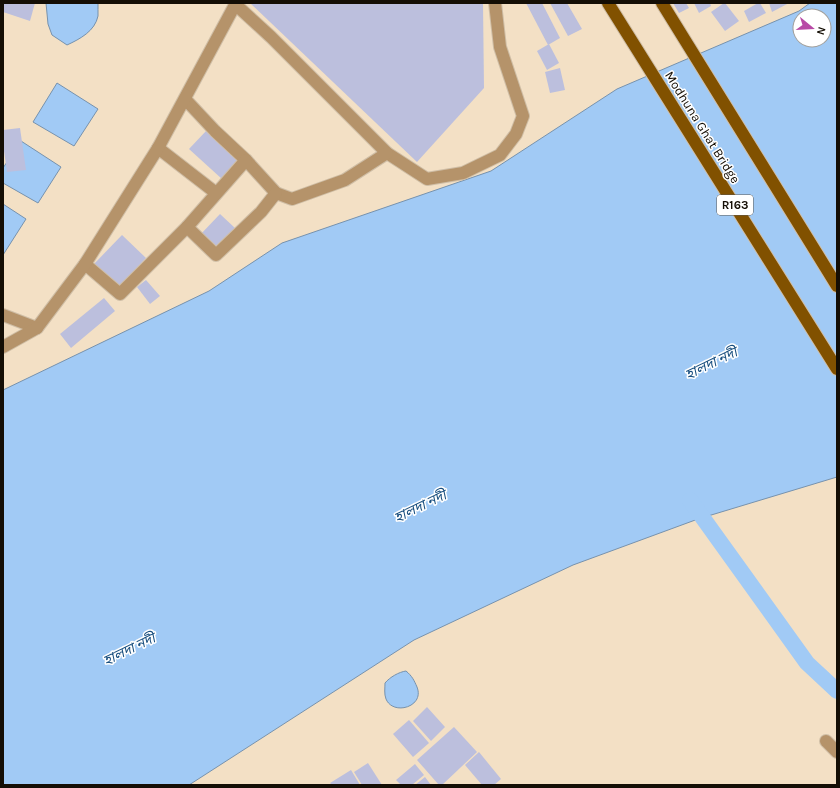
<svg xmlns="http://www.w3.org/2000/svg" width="840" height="788" font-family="Karla,'Noto Sans Bengali',sans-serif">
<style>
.water{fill:#a1caf5;stroke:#7792ad;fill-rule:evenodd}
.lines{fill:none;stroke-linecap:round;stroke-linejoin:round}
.canal{stroke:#a1caf5;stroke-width:16}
.building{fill:#bcbfdd}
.minor-casing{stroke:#cfbea6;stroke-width:14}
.major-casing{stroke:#cfbea6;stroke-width:14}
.minor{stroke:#b5936a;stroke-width:12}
.major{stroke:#815100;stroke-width:12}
.labels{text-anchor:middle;stroke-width:3;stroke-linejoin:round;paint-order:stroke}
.shield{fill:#fff;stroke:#5a5650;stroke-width:1}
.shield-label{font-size:12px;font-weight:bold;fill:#140e05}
.street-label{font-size:13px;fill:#140e05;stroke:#fff}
.water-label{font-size:14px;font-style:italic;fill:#194f7f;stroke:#fff}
</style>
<rect width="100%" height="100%" fill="#f3e0c5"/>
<g class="water">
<path d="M46,3H98C98,7 98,12 98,16C95,31 80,39 67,45L52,35L48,24Z"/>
<path d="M810,3H837V477L698,519L573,565L414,640L189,785H3V390L209,291L282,243L491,171L617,89L799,11ZM800,16H824V40H800Z"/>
<polygon points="57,83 98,109 74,146 33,122"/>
<polygon points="21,141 61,167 38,203 3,183 3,168"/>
<polygon points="3,204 26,219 3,255"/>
<path d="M406,671C412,676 414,680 417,687C425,707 393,716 386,699C384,694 385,688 385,683C390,677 399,672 406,671Z"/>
</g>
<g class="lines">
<polyline class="canal" points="690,500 807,663 837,691"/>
</g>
<g class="building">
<polygon points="3,3 35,3 30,21 3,12"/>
<polygon points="252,3 483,3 484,88 417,162 251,4"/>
<polygon points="526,3 542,3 560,38 548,45"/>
<polygon points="550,3 567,3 582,29 568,36"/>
<polygon points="673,3 686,3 689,8 679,13"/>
<polygon points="694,3 710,3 711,6 699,13"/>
<polygon points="724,3 725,3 739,21 725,31 711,12"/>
<polygon points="758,3 760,3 766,13 749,22 744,11"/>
<polygon points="769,3 789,3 772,12"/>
<polygon points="549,44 559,63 547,70 537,51"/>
<polygon points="560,68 565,90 550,93 545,72"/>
<polygon points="20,128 26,170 7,172 3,144 3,130"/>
<polygon points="207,130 240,161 222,179 189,149"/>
<polygon points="220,214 236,229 216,250 200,235"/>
<polygon points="122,235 146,258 119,287 94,264"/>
<polygon points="146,280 160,296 150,304 137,287"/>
<polygon points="104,298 115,311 71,348 60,334"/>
<polygon points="427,707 445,727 431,741 413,721"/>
<polygon points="409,720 429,743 413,757 393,734"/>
<polygon points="454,727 477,752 442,785 439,785 417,760"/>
<polygon points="479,752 501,779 494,785 482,785 465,765"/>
<polygon points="368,763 382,785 362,785 354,772"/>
<polygon points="415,764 424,775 412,785 401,785 396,780"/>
<polygon points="351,770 360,785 332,785 330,783"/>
<polygon points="425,777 431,785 415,785"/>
</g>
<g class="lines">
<defs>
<g id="minor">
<polyline points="235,4 271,37 387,153 427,179 463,173 500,155 516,134 523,116 500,47 495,3"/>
<polyline points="185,99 215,131 246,160 276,193 292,199 345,180 387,153"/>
<polyline points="158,148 216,193"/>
<polyline points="187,227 216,255 261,212 276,193"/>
<polyline points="85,264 120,294 187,227 246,160"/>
<polyline points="3,315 37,328 85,264 158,148 236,3"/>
<polyline points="3,347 37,328"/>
<polyline points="826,741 837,752"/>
</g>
<g id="major">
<polyline points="608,3 837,369"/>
<polyline points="662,3 837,286"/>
</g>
</defs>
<use href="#minor" class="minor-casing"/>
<use href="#major" class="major-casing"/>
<use href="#minor" class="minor"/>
<use href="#major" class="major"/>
</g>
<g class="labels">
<rect class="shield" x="717" y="195" width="36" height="20" rx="3"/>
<g class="shield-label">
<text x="735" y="209">R163</text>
</g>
<g class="street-label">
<text transform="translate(703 127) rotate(58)" y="5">Modhuna Ghat Bridge</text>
</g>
<g class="water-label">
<text transform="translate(711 363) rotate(-26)" y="5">হালদা নদী</text>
<text transform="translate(420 506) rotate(-26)" y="5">হালদা নদী</text>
<text transform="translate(129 649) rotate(-26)" y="5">হালদা নদী</text>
</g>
</g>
<rect width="840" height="788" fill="none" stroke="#140e05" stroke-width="8"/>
<g transform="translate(812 28) rotate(108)"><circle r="19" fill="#ffffff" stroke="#a19f9b"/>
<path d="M0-3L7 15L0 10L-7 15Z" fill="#b849a6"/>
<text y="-6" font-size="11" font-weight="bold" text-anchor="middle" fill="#140e05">N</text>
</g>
</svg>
